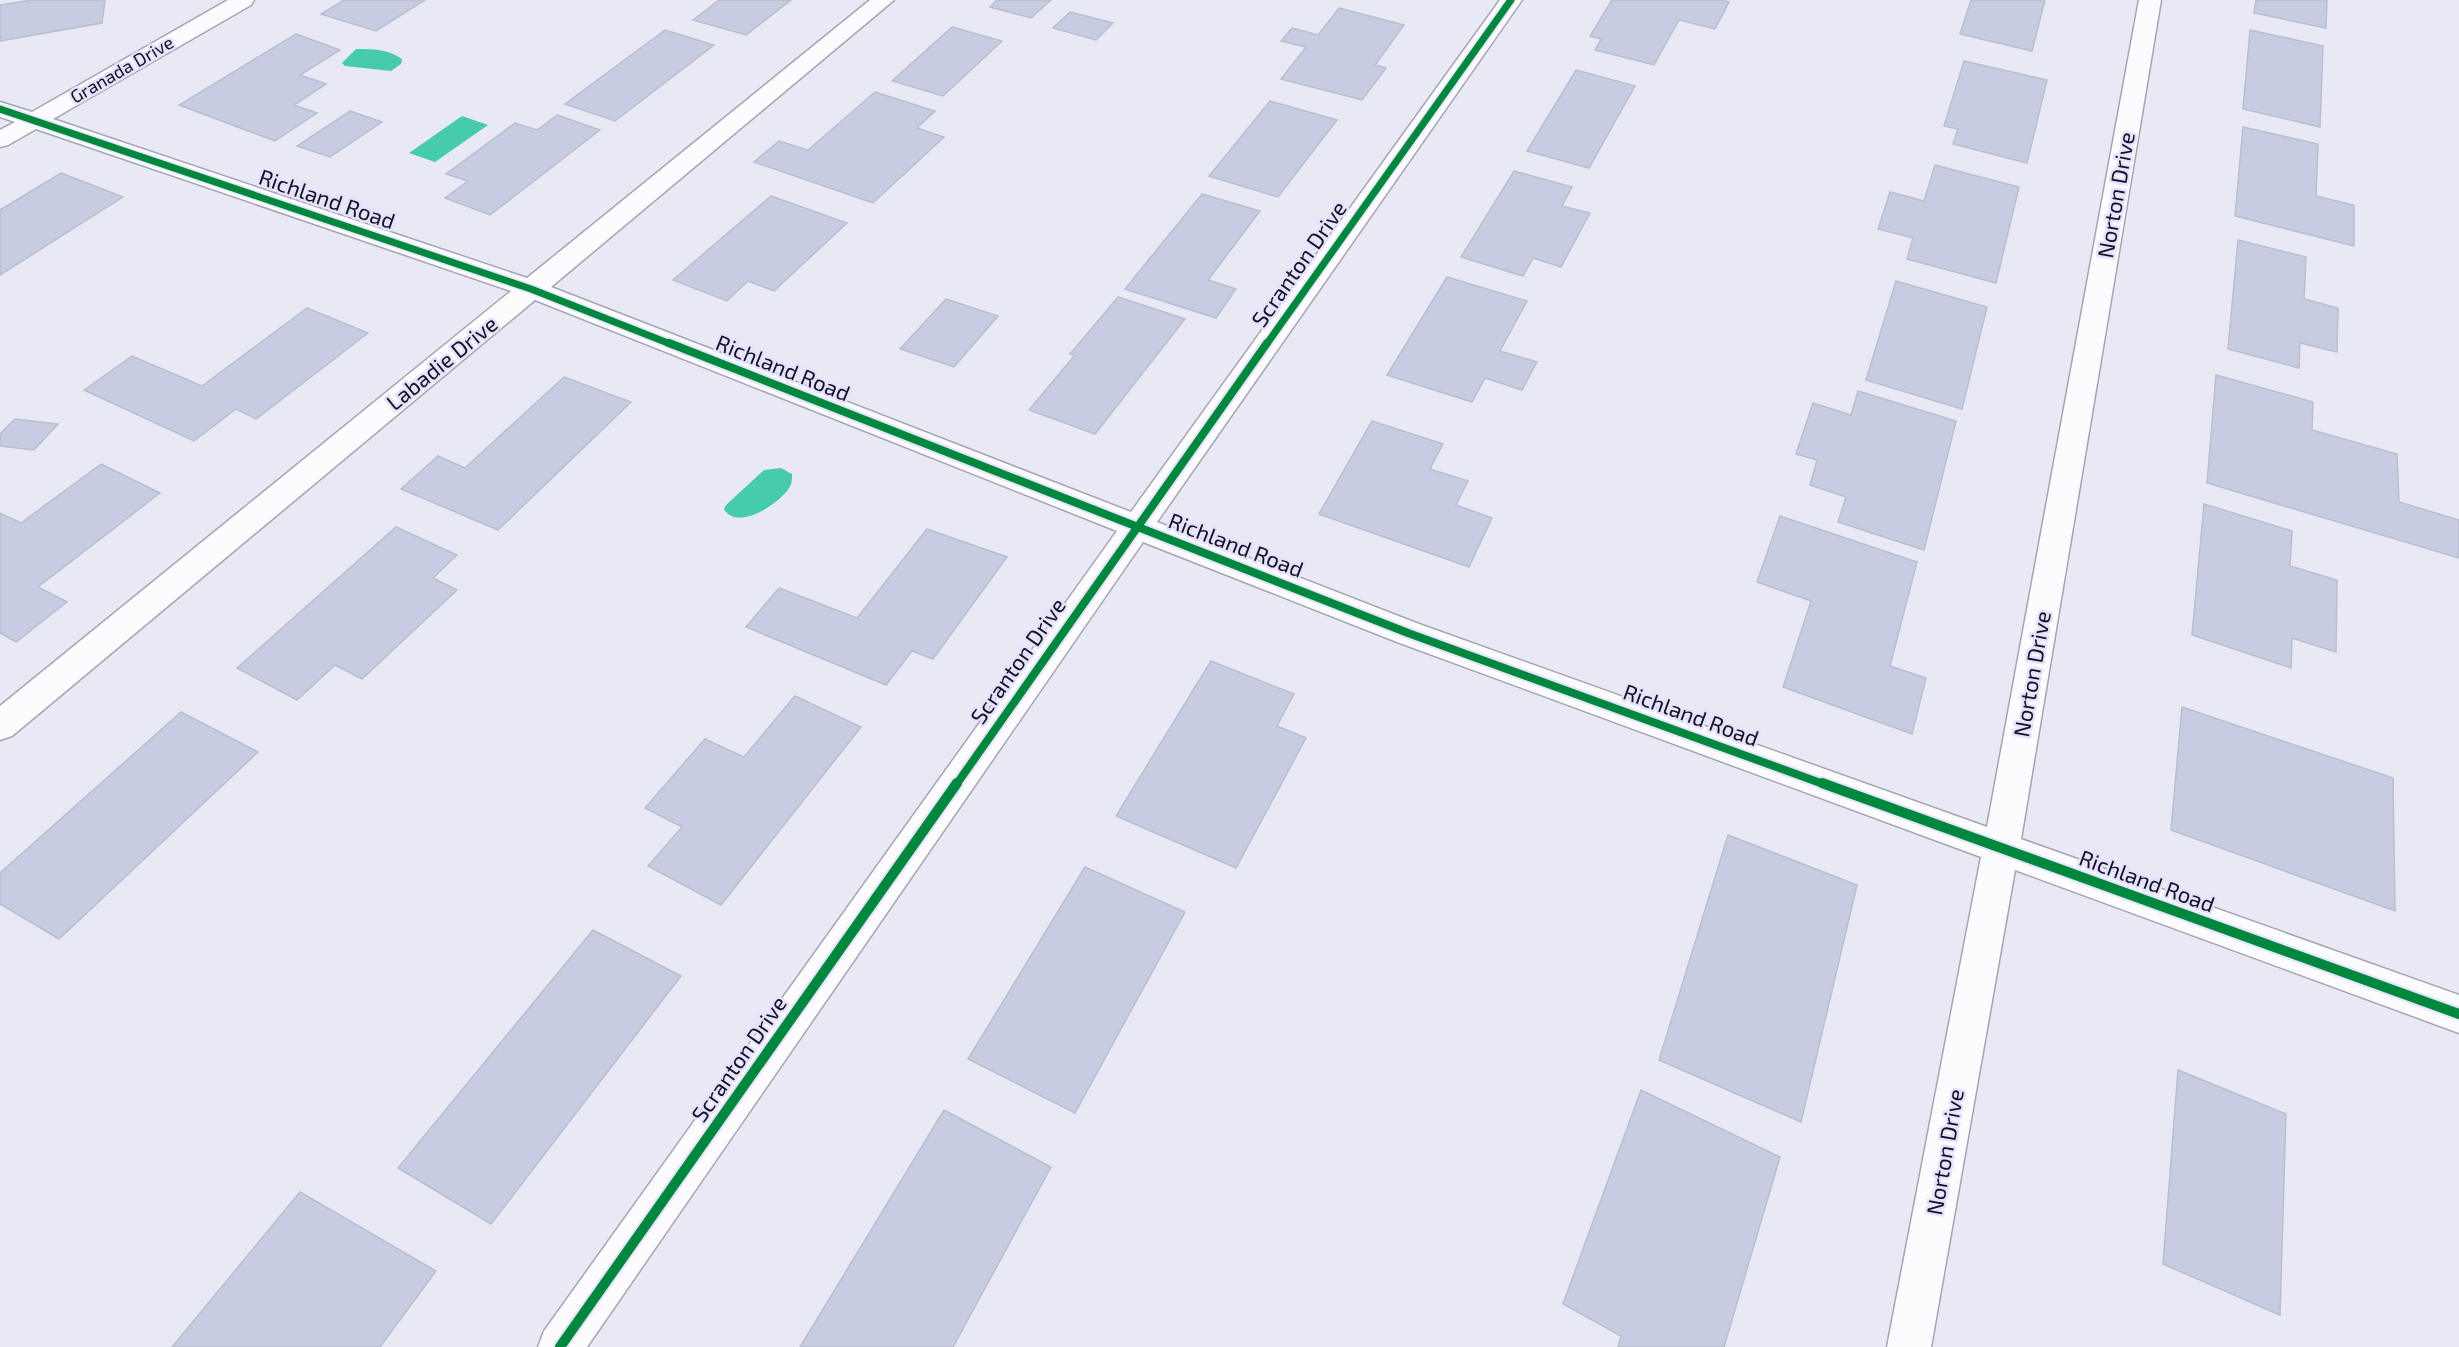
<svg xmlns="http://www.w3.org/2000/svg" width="2459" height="1347" font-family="'Exo 2',sans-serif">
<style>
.water{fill:#46cbad}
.building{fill:#c6cce1;stroke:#babece;stroke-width:1.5}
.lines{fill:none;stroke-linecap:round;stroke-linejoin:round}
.minor-casing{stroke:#a4a4b3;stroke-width:3}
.minor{fill:#fcfcfe;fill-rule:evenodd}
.cycleway-far2-casing{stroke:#e4e3fc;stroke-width:10}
.cycleway-far1-casing{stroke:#e4e3fc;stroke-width:12}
.cycleway-casing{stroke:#e4e3fc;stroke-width:14}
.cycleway-far2{stroke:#00873e;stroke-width:7}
.cycleway-far1{stroke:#00873e;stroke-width:8}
.cycleway{stroke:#00873e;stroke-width:10}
.labels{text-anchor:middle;stroke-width:5;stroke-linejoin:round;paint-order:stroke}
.far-street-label{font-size:18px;fill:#131126;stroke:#e4e3fc}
.street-label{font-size:22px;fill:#131126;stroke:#e4e3fc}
</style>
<rect width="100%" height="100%" fill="#e9e9f6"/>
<g class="water">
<path d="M356,49C373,49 388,49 402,59L401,64L391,71L345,66L342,63Z"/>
<polygon points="462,116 488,125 435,162 409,153"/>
<path d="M781,468L792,474C792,479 792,484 789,488C779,504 737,532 724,509L726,505L764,470Z"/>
</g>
<g class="building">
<polygon points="32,0 105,0 102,23 0,41 0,5"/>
<polygon points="344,0 425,0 376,31 321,14"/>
<polygon points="719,0 791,0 746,35 693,20"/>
<polygon points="997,0 1051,0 1031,18 990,7"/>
<polygon points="1612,0 1722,0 1729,2 1715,29 1679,20 1654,65 1595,50 1601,39 1590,36"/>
<polygon points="1971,0 2045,0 2032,51 1960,34"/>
<polygon points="2256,0 2327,0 2326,28 2254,13"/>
<polygon points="1339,8 1404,25 1375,65 1386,68 1362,100 1281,79 1306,47 1281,41 1292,28 1318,35"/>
<polygon points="1070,12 1113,23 1096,40 1053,28"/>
<polygon points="952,27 1002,41 943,96 892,81"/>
<polygon points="665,30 714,45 615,121 565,104"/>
<polygon points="2250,30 2323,46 2320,127 2243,109"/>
<polygon points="296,34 340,50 300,75 326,84 294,105 317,113 275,141 179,105"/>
<polygon points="1964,61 2047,80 2027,163 1953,144 1958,129 1944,126"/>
<polygon points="1576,70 1635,86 1589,168 1527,151"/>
<polygon points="875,92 935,111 917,128 944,137 873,203 754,162 779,141 808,150"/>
<polygon points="1270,101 1337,120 1278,197 1209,176"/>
<polygon points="350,111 382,122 330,157 297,146"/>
<polygon points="557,115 600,130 490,215 445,198 468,181 446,174 515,123 537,130"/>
<polygon points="2243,127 2318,144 2316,196 2354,205 2354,246 2235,216"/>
<polygon points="1935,165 2019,187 1996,283 1907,259 1913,238 1878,229 1890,192 1924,201"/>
<polygon points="1514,171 1572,187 1562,206 1590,213 1561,267 1533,258 1523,276 1461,257"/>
<polygon points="61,173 123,197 0,275 0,210"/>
<polygon points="1202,194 1260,211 1208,280 1236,289 1216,318 1125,289"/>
<polygon points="771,196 847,223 774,291 748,281 727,301 673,280"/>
<polygon points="2238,240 2306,257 2304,299 2338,308 2337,352 2300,343 2299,368 2228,349"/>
<polygon points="1447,277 1527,301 1500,351 1537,362 1522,390 1485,378 1472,402 1387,375"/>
<polygon points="1896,281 1987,307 1962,409 1866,380"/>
<polygon points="1118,297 1185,319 1095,434 1029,410 1075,355 1070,354"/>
<polygon points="946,299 998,316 954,367 900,349"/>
<polygon points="307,308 368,333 256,419 236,409 194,441 84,390 132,356 202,386"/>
<polygon points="2216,375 2313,402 2312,430 2397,454 2399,502 2459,520 2459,558 2207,483"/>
<polygon points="564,377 631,402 498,530 401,489 438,456 465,468"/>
<polygon points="1858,391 1956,421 1924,550 1838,522 1846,497 1810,485 1817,460 1796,454 1813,403 1851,415"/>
<polygon points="15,419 58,424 34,450 0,446 0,434"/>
<polygon points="1372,421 1443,444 1430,469 1468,481 1456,505 1492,518 1469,567 1319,514"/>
<polygon points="101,464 160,493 38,587 67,602 16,642 0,633 0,513 21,523"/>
<polygon points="2204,504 2292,531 2290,566 2337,580 2336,652 2292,638 2291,668 2192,635"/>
<polygon points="1780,516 1917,562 1890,666 1926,678 1912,734 1783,687 1811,601 1757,582"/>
<polygon points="396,527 457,555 433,578 457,590 362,679 335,665 297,700 237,668"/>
<polygon points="927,529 1007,557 933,659 912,651 886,685 746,627 779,588 857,618"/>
<polygon points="1211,661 1294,694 1277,726 1306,738 1236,868 1116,816"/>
<polygon points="795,696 861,727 721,905 648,866 682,827 645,808 705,739 744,757"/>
<polygon points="2182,707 2393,778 2395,911 2171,830"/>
<polygon points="181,712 258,752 59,939 0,904 0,873"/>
<polygon points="1728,835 1857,885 1801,1122 1659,1060"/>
<polygon points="1085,867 1185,912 1075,1113 968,1059"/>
<polygon points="593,930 681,976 491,1224 398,1168"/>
<polygon points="2178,1070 2286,1114 2280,1315 2163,1264"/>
<polygon points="1641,1090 1780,1157 1724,1347 1618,1347 1621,1336 1563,1304"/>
<polygon points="944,1110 1051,1167 953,1347 800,1347"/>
<polygon points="300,1192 436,1271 380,1347 172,1347"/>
</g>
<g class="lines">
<defs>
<polygon id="minor" points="228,0 254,0 251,5 53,119 527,278 870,0 894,0 551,287 1131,512 1500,0 1522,0 1157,522 1419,624 1987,827 2139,0 2161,0 2021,839 2459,995 2459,1033 2015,870 1931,1347 1887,1347 1981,857 1397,642 1143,542 587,1347 538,1347 544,1331 1117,531 535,300 12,736 0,740 0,706 511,291 36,129 8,145 0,147 0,130 15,122 0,117 0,102 32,112"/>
</defs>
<use href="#minor" class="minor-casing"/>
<use href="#minor" class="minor"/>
<defs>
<g id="cycleway-far2">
<polyline points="0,109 531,289 673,345"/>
<polyline points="1266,345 1511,0"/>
</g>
<g id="cycleway-far1">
<polyline points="669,343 1408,633 1826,785"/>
<polyline points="956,785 1267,343"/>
</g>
<g id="cycleway">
<polyline points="1822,783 2459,1014"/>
<polyline points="560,1347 957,783"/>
</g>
</defs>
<use href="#cycleway-far2" class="cycleway-far2-casing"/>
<use href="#cycleway-far1" class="cycleway-far1-casing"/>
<use href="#cycleway" class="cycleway-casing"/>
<use href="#cycleway-far2" class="cycleway-far2"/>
<use href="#cycleway-far1" class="cycleway-far1"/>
<use href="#cycleway" class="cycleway"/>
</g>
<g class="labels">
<g class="far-street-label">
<text transform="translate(122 70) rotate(-30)" y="6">Granada Drive</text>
</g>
<g class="street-label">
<text transform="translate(2116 195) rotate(-80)" y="8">Norton Drive</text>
<text transform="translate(327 199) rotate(19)" y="8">Richland Road</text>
<text transform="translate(1299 264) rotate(-55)" y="8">Scranton Drive</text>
<text transform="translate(442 363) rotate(-39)" y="8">Labadie Drive</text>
<text transform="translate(783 368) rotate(22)" y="8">Richland Road</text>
<text transform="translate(1236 545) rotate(21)" y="8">Richland Road</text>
<text transform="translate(1018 661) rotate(-55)" y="8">Scranton Drive</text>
<text transform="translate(2032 674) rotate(-80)" y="8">Norton Drive</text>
<text transform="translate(1691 715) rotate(20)" y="8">Richland Road</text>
<text transform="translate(2147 881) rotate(20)" y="8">Richland Road</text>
<text transform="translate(739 1059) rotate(-55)" y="8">Scranton Drive</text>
<text transform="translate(1945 1152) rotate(-80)" y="8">Norton Drive</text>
</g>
</g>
</svg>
